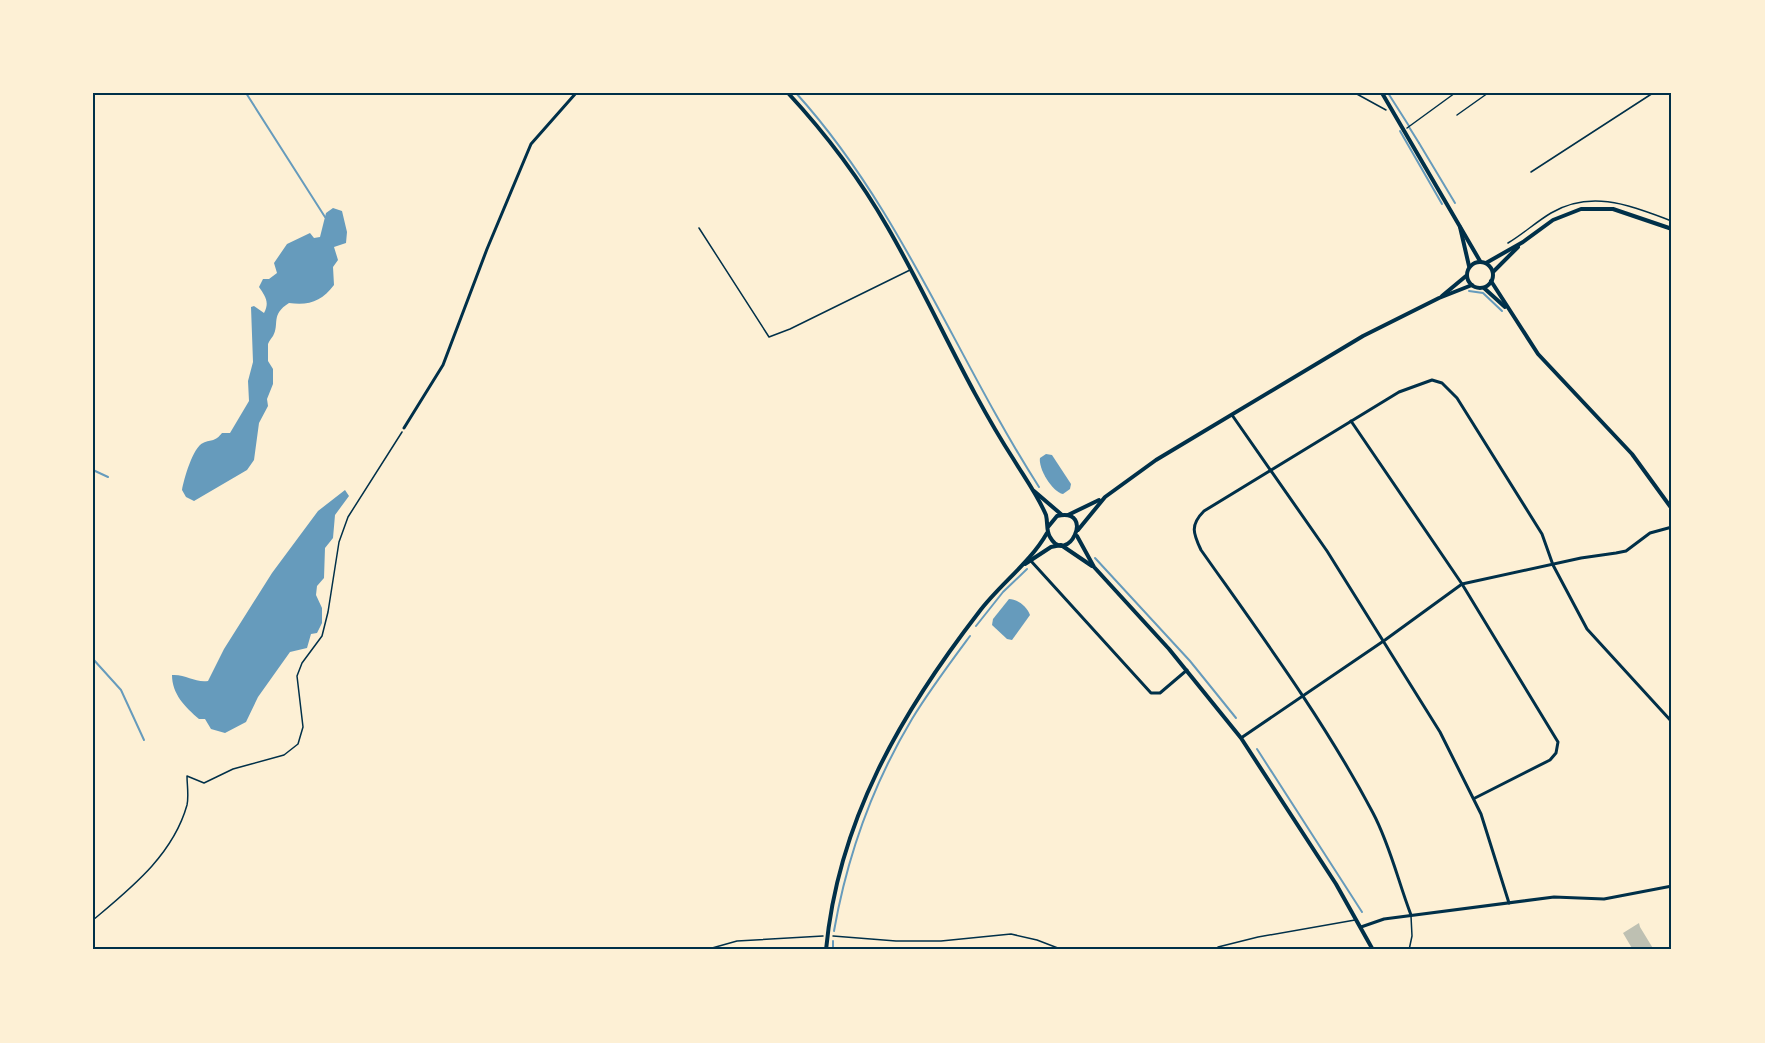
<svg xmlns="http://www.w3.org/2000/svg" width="1765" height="1043" font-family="'Space Grotesk',sans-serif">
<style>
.water{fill:#669bbc}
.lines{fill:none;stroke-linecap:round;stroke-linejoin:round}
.stream{stroke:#669bbc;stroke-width:2}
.building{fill:#bec0b2}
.path{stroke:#003049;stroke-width:1.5}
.service{stroke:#003049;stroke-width:1.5}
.minor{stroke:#003049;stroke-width:3}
.tertiary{stroke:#003049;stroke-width:4}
.neatline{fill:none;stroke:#003049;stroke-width:2}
</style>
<rect width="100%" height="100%" fill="#fdf0d5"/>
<g class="water">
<path d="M333,208L342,211L347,232L346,243L334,247L338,260L333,267L334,285C322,301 309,306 289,303C270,315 280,324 273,336C271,339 269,341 268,344V361L273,369V384L267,399L268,406L259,423L254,460L247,470L194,501L186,497L182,490C184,479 193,447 203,443C212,439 215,442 222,433H230L249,401L248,381L253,362L251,307L254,306L264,313C270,302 265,296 259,287L263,279H269L277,273L274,263L287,244L310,233L314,238L320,237L326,213Z"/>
<path d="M1046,454L1052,455L1071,484L1070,489L1063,494C1052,492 1038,468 1040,458Z"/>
<path d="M345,490L349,496L335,515L333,538L325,548L324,578L317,586L316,595L322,608V623L317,633L311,634L307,648L290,652L258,697L246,722L225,733L211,729L205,719H199C185,707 172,694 172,675C186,674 195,683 208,681L224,649L272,573L318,511Z"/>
<path d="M1009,599C1018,599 1027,607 1030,615L1012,640L1007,639L992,625L993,619Z"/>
</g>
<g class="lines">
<g class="stream">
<polyline points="246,93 325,217"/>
<path d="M796,93C901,209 955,356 1039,487"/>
<polyline points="1388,93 1409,126"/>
<polyline points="1409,127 1419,143"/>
<polyline points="1400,131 1442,204"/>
<polyline points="1419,143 1455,203"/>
<polyline points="1469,291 1483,293 1502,311"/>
<polyline points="93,470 108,477"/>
<polyline points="1095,558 1190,661 1236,718"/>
<polyline points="976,626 1003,592 1027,569"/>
<polyline points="93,659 121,690 144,740"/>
<polyline points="1257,749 1362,912"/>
<path d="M834,931C847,857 873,784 912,719C929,691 950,663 970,636"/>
<polyline points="833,950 833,941"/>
</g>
</g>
<polygon class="building" points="1639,923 1640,927 1654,950 1633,950 1623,933"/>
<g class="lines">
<g class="path">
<polyline points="1355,93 1386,110"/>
<polyline points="1407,128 1455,93"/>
<path d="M1508,243C1523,234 1536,222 1551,213C1592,189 1631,206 1672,221"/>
<path d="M93,920C131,888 173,855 187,805C189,796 187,785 187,776L204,783L233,769L284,755L298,744L303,727L297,676L302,663L322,636L328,612L339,542L348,517L402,432"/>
<polyline points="833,936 896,941 941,941 1011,934 1037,940 1063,950"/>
<polyline points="705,950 737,941 823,936"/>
</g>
<g class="service">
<polyline points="1457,115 1488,93"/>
<polyline points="1531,172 1653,93"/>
<polyline points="699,228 769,337 790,329 910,270"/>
<polyline points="1218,947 1258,937 1355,920"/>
<polyline points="1409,950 1412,936 1411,916"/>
</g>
<g class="minor">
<polyline points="1232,415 1327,551 1440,732 1481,814 1509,903"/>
<polyline points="1351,421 1462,584 1558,742 1556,753 1550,760 1475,798"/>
<polyline points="404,428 443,365 487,249 531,144 576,93"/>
<polyline points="1031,561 1151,693 1160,693 1187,670"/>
<polyline points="1241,738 1385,640 1462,584 1581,558 1616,553 1626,551 1650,533 1672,527"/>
<path d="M1411,915C1398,881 1390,845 1373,813C1324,720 1261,635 1201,550C1193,533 1190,525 1204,511L1399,392L1432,380L1442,383L1457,398L1542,534L1553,565L1587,629L1672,722"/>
<polyline points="1361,927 1384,919 1554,897 1604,899 1672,886"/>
</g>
<g class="tertiary">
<path d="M788,93C826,134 860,179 888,228C932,304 966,386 1014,460C1025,478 1038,496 1046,515C1048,523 1046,531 1050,537C1067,568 1097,507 1057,516L1048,527"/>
<polyline points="1382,93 1480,261"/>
<polyline points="1460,227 1469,266"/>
<circle cx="1480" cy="275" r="13"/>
<polyline points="1486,263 1523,242 1553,220 1581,209 1613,209 1672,229"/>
<polyline points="1493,272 1518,247"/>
<polyline points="1491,281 1538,354 1632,454 1672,509"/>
<polyline points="1484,288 1505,307"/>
<polyline points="1442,296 1466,276"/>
<polyline points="1034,491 1062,515"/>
<polyline points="1068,515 1099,500"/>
<polyline points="1078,530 1105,497 1156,460 1363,336 1439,298 1472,285"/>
<polyline points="1077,536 1094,567 1169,649 1241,738 1336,884 1373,950"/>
<polyline points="1025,564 1051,547 1061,545 1092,566"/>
<path d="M826,950C838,821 901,713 979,612C1000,584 1030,563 1047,533"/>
</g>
</g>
<rect width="1765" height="1043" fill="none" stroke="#fdf0d5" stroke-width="189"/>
<rect x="94" y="94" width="1576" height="854" class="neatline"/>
</svg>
